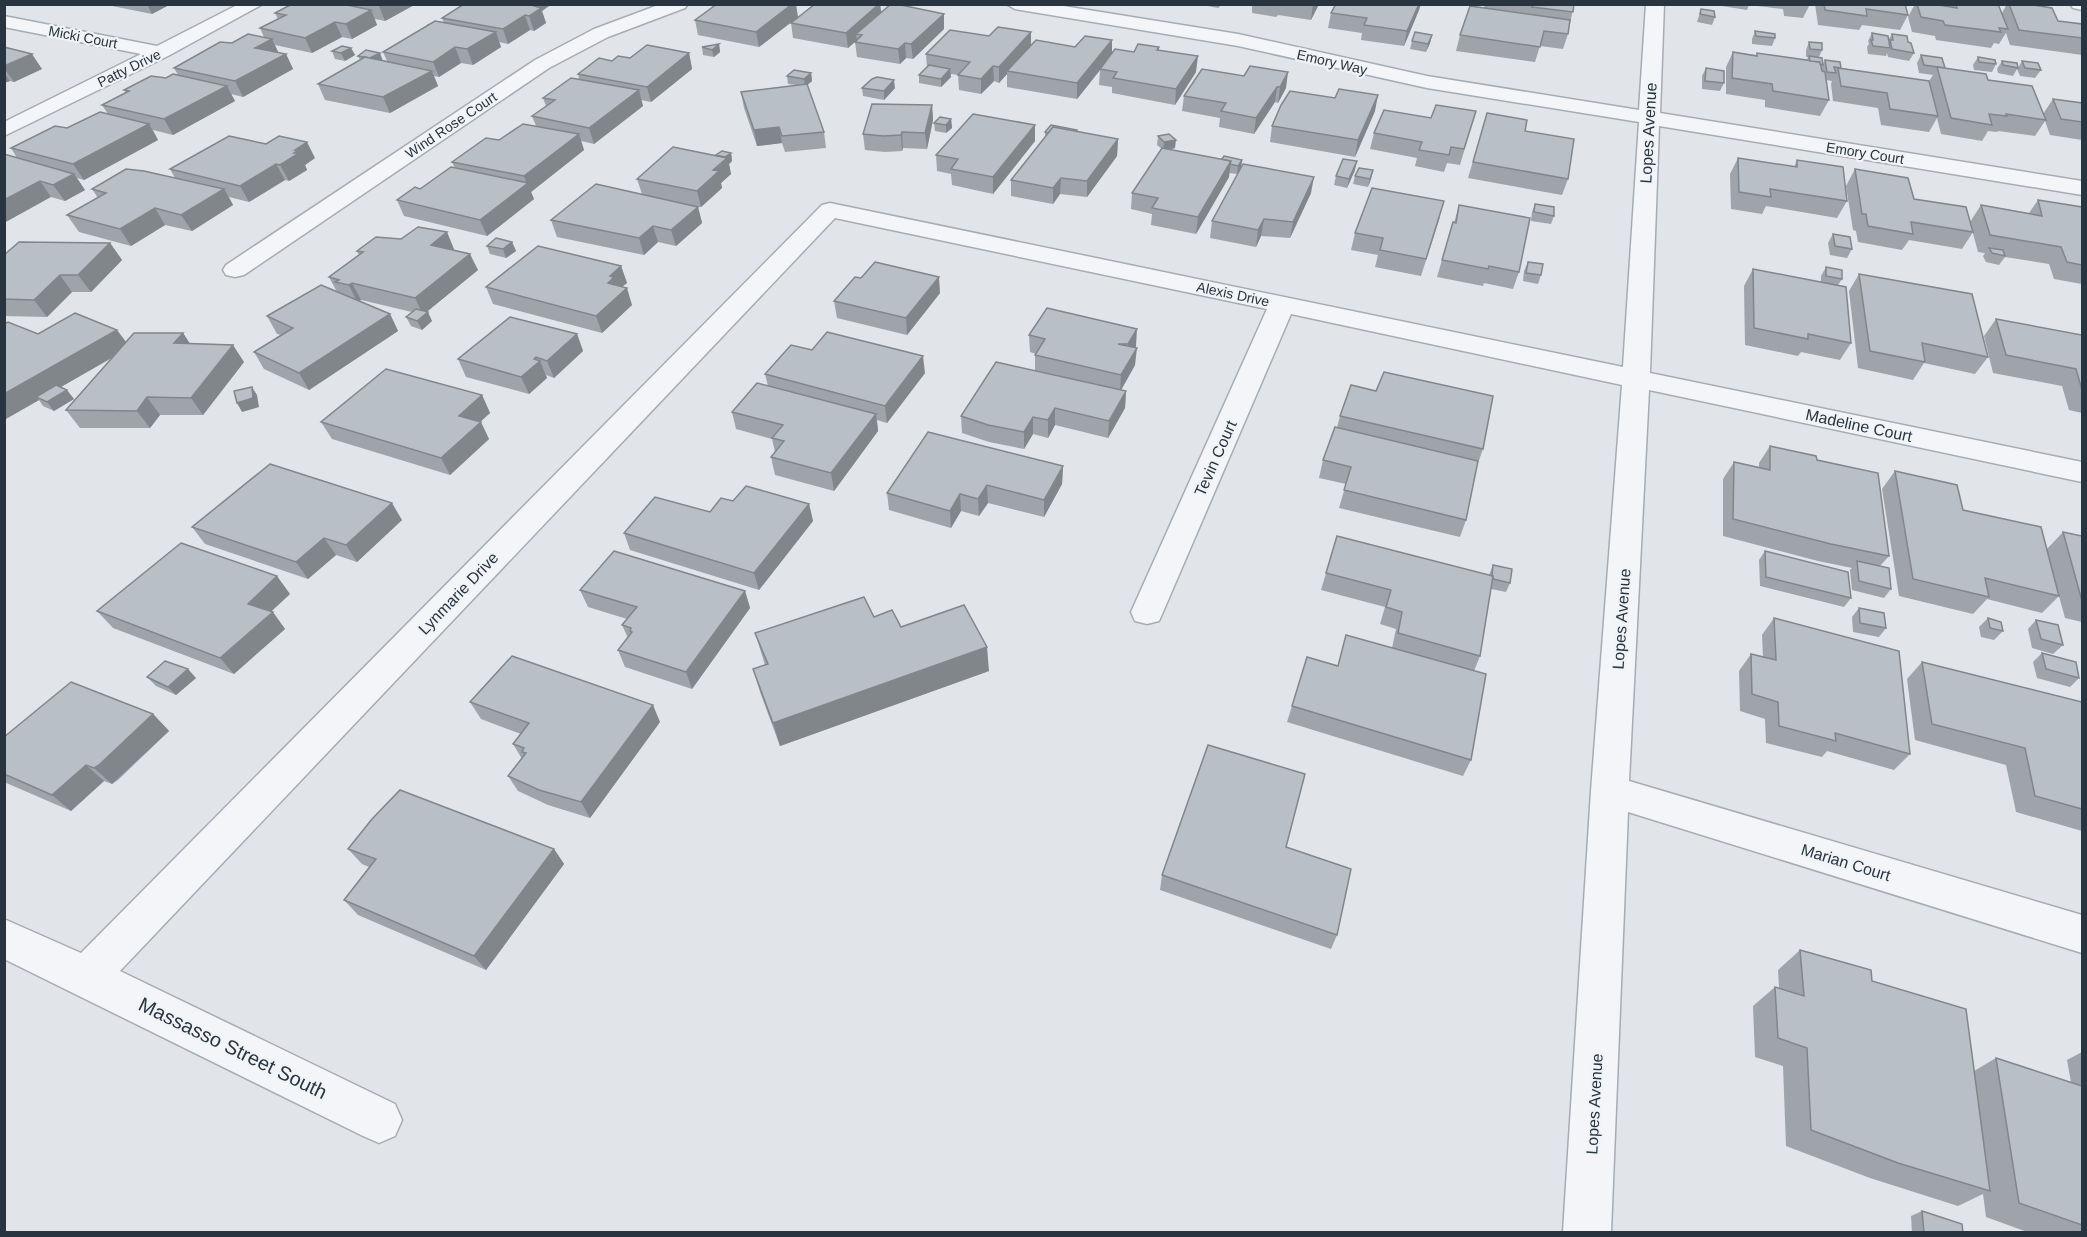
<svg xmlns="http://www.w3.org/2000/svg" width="2087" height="1237" font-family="Arial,sans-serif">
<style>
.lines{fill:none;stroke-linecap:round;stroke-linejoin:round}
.street-casing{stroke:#a6acb4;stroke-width:3}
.street{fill:#f3f5f8;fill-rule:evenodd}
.wall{fill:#9ea4aa}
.shaded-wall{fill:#81868b}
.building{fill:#b8bfc6;stroke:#81868b;stroke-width:1.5}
.labels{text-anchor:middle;stroke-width:4.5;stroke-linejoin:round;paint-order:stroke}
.far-street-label{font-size:14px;fill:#293441;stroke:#f0f4f7}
.street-label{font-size:16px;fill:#293441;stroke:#f0f4f7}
.near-street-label{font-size:20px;fill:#293441;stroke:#f0f4f7}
</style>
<rect width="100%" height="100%" fill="#e1e5ea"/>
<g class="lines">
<defs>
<g id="street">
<polygon points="239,4 263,4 168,56 4,136 4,122 141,54 4,27 4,16 157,46"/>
<polygon points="661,4 688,4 685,8 608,37 549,68 244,275 235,277 226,275 223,270 226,265 535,60 594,29"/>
<polygon points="1006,4 1051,4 1238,34 1427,76 1639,110 1646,4 1664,4 1660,113 2082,181 2082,195 1659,126 1650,373 2082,462 2082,482 1649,390 1629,781 2082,915 2082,953 1628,812 1611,1232 1563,1232 1591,791 1622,385 1291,314 1163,612 1159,621 1147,624 1135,621 1131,612 1267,309 835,218 120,971 395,1104 402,1120 395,1136 379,1143 363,1136 4,959 4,919 81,953 822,205 830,203 1623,367 1639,122 1427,88 1238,46 1015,9"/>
<polygon points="2070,4 2082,4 2082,10 2073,8"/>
</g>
</defs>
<use href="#street" class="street-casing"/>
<use href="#street" class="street"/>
</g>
<g class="wall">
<polygon points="102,4 171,4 152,14"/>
<polygon points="292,4 416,4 385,21 375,19 377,25 352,39 342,37 312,53 275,45 278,52 286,54 293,69 243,97 231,94 235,101 173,135 153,130 158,140 84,180 77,178 85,190 65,201 51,197 17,158 11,148 108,114 102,105 126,93 124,90 178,75 174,68 232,43 264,37 260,28 278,19 275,13"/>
<polygon points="464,4 551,5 542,11 546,23 534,31 530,30 508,44 499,42 501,47 473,65 461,63 439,77 434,76 438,86 390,113 325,100 318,84 360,60 358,56 387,61 383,52 427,26 427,24 444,23 442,18"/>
<polygon points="815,4 880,4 881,13 944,14 944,29 913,59 906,58 900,64 857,57 855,42 856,41 848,48 793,38 791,23"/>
<polygon points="1197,4 1223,4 1218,8"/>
<polygon points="1242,4 1319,4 1311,20 1278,15 1276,17 1252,13 1252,6"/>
<polygon points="1336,4 1421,4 1419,10 1404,46 1361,40 1362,33 1328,28 1331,13"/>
<polygon points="1485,4 1574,4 1568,34 1563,49 1540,46 1535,62 1456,51 1460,35 1484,8"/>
<polygon points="1709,4 1810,4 1803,18 1784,16 1783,9 1749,5 1747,10"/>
<polygon points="1815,4 1905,4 1908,15 1900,30 1862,25 1859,30 1818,25"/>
<polygon points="1915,4 1933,4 1946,6 1947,4 1998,4 2002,13 2007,4 2027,4 2058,21 2082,24 2082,55 2010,45 2006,33 1999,44 1994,43 1991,48 1936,40 1935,36 1912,32 1908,17"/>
<polygon points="1701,9 1715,17 1712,25 1697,22"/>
<polygon points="798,17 759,47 698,35 695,20"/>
<polygon points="1755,31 1775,38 1772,46 1752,44 1752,39"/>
<polygon points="1031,32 1031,45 1112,53 1134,52 1159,47 1159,50 1196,72 1175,105 1112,93 1112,87 1099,85 1100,70 1077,99 1007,87 1007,74 999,83 994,81 981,94 959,90 958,75 951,74 951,77 941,87 919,83 919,75 927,68 926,54 989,36"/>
<polygon points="1872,33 1889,39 1892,34 1908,42 1914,53 1909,61 1888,57 1887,53 1886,56 1868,54 1867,47 1869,44 1868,41"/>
<polygon points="1432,35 1430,43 1426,52 1410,49 1412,41"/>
<polygon points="1809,42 1822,50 1819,57 1823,64 1825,60 1841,68 1929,81 1933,75 1919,73 1917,63 1921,55 1944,68 1988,80 2043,114 2053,99 2082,103 2082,140 2050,135 2045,121 2035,136 1998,131 1997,132 1988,131 1982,141 1941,134 1937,118 1929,132 1881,125 1878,108 1833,101 1831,84 1832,81 1826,80 1829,100 1820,116 1765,107 1765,100 1726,94 1726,67 1733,52 1756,55 1757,53 1807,60 1808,57 1806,57 1806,50"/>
<polygon points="719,44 720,52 714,57 703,55 702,47"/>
<polygon points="4,47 42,69 14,82 10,81 4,83"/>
<polygon points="351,48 355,55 345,61 335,59 332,51"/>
<polygon points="689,53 692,69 651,102 641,100 643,106 594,144 581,141 584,150 531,192 534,199 487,236 404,216 397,200 420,189 455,168 452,162 499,140 536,126 532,116 546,106 543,98 579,79 578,74 612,61 630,58"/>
<polygon points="1978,57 1996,64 1992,72 1974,70 1973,65"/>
<polygon points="2002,61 2018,68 2022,61 2041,70 2035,78 2020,76 2017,69 2013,76 1998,73 1997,69"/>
<polygon points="1706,68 1724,83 1720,91 1702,89 1702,76"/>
<polygon points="1202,69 1286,88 1278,103 1275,102 1254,134 1219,127 1220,118 1182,111 1184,96"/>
<polygon points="811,73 812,81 807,85 824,132 826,148 785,152 782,143 757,146 744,108 741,92 796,85 788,84 787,76"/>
<polygon points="862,88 895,88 884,100 863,96"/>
<polygon points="932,105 933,120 927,149 903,148 902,151 885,152 865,150 863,134"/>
<polygon points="1375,111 1355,157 1270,142 1272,126"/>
<polygon points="1476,111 1460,165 1447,163 1444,172 1415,166 1417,158 1370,149 1374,133 1431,118"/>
<polygon points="1487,113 1525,131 1568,179 1562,195 1468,178"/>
<polygon points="951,119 952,128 946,133 935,131 934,123"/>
<polygon points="1035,125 1035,141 993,194 952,185 951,174 937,171 936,155"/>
<polygon points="1077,130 1077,132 1118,139 1117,156 1087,197 1060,194 1053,204 1011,196 1011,180 1045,137 1045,132"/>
<polygon points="1158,136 1175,148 1169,150 1222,159 1242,160 1241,168 1237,174 1229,173 1229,177 1196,234 1151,225 1152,214 1131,209 1132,193 1162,149 1157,145"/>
<polygon points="731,153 732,161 729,164 731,174 721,183 722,188 701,207 698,207 702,223 676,246 658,242 644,255 557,237 551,220 642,194 637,179 716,155"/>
<polygon points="315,158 305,165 307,170 289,181 285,180 249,202 229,197 233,205 192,231 165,225 131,246 79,232 67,215 98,198 92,189 175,178 170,169"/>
<polygon points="1738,158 1794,167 1797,160 1847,201 1837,218 1766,206 1762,214 1731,209 1730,174"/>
<polygon points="1855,169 1914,199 1973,232 1962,249 1909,240 1902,250 1858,242 1856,231 1853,230 1846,186"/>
<polygon points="1355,170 1347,188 1334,185 1336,176"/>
<polygon points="1355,176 1371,179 1368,187 1353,184"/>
<polygon points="1311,193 1290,238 1261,236 1256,247 1210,238 1212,221"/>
<polygon points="2038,200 2082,207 2082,284 2054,279 2049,264 2005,257 1999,265 1986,262 1983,256 1985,253 1978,252 1970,222 1981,205 2029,213"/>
<polygon points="1535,204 1554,216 1551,224 1531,221 1532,212"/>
<polygon points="1459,205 1519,272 1513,289 1484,283 1483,286 1437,277 1453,222 1454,223"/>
<polygon points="1440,217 1421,276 1375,267 1378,255 1351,250 1355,233"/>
<polygon points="1833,234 1852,249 1847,258 1830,255 1828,243"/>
<polygon points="512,242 516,251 506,258 490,254 487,246"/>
<polygon points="110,243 122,260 91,292 72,292 47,317 4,316 4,255"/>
<polygon points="454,249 453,250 478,270 426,312 432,321 422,330 411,326 406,317 412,312 361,300 359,301 390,314 398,331 309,390 264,369 254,352 281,335 277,334 267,316 337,292 329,277 359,255 357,251"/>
<polygon points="1528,262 1541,275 1538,284 1523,281 1524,271"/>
<polygon points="621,266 627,283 622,286 632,305 602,333 493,304 486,287"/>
<polygon points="1826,267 1842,279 1838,285 1851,343 1840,360 1801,352 1798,356 1745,345 1744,286 1753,269 1821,282 1821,276"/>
<polygon points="1859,274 1988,357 1975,374 1924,363 1913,380 1858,368 1849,291"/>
<polygon points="861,278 940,293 907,335 837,318 834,301"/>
<polygon points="1047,308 1136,346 1135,348 1135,365 1121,390 1126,391 1125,408 1108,438 1055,425 1048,438 1033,434 1024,449 989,442 962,433 961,416 1035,371 1035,355 1036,354 1030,352 1029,335"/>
<polygon points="1996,319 2082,335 2082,413 2069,410 2062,386 1993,373 1984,336"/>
<polygon points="4,324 38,334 126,342 183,333 190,344 244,362 203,415 160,415 150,428 80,428 66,410 112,358 61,387 74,399 54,411 43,406 39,400 4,420"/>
<polygon points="577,334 583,351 554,378 546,375 547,378 529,394 466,377 458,359"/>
<polygon points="812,350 925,373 887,423 877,420 878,431 834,491 775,475 771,457 775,452 772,439 736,429 732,412 768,386 765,374"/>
<polygon points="482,395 490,413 480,422 489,439 450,475 332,439 321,422"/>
<polygon points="1340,416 1483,449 1477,466 1466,520 1460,537 1339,508 1346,484 1319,478 1323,460 1337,428"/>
<polygon points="1770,446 1817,460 1889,556 1880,566 1891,589 1884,598 1852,590 1850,570 1852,568 1818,561 1723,536 1723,479 1734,462 1759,467 1759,463"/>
<polygon points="1063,466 1062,484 1044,517 988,503 979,516 961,511 951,528 889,510 887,493"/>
<polygon points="1895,471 1963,510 2047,549 2063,532 2082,536 2082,622 2065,618 2059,596 2042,613 1987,599 1973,614 1899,596 1882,489"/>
<polygon points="733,501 809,504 813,521 759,590 630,550 624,533 710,512"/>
<polygon points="402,520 357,562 336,555 308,579 205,544 192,527"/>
<polygon points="1765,551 1851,598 1844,607 1760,586 1759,560"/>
<polygon points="1493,565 1510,583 1506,592 1491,589 1480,656 1474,671 1471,760 1463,776 1287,722 1292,706 1392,648 1396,629 1380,624 1385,607 1321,590 1326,573 1489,575"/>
<polygon points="580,590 745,591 750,608 692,689 625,667 618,650 628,638 622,625 627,619 588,607"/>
<polygon points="290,594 271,611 285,629 234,674 113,628 97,611"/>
<polygon points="1859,608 1886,628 1879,637 1853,632 1852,617"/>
<polygon points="874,617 901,627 989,671 780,746 760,692 753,669 765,665 755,633"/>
<polygon points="1774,618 1910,754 1894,770 1827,751 1822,757 1766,743 1765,719 1740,711 1739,671 1751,654 1763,657 1762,635"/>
<polygon points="1988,618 2003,631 1994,640 1981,637 1979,627"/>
<polygon points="2036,620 2063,645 2053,654 2032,648 2028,629"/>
<polygon points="2042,653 2079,678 2070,687 2037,678 2033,662"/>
<polygon points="1922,662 2082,702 2082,831 2016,812 2006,765 1915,740 1907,679"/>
<polygon points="147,677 196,678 176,695 156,686"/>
<polygon points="470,702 660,722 590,818 548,805 518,791 508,776 522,759 513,744 521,734 481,719"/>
<polygon points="153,714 169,731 118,780 112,784 104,781 71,811 4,782 4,737"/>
<polygon points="1286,847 1337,935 1331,949 1160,890 1162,875"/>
<polygon points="348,849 554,849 564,864 486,970 358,915 344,900 369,867 362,864"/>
<polygon points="1800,950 1872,981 1974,1071 1996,1058 2071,1082 2067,1060 2082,1052 2082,1233 2030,1233 1986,1217 1983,1194 1958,1206 1870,1178 1786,1146 1783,1066 1755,1057 1753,1006 1775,987 1779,988 1778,970"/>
<polygon points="1922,1211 1963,1233 1912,1233 1911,1216"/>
</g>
<g class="shaded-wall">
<polygon points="147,4 171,4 152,14"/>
<polygon points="382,4 416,4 385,21 379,6"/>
<polygon points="525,4 535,4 537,11 540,9 539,4 551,4 542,11 546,23 534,31"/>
<polygon points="792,4 796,4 798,17 759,47 756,32"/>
<polygon points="879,4 880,4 882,18 856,34 857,40 848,48 846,33"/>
<polygon points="1313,4 1319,4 1311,20"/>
<polygon points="1419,4 1421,4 1419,10 1404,46 1407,31"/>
<polygon points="371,10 377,25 352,39 346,24"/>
<polygon points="944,14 944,29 913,59 911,44"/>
<polygon points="525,15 530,30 508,44 503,29"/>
<polygon points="335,22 342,37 312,53 305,38"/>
<polygon points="496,32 501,47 473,65 467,49"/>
<polygon points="1031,32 1031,47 1007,71 1007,74 999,83 999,67"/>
<polygon points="1432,35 1430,43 1426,52 1428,44"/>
<polygon points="272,39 279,54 255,48"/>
<polygon points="1112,40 1112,55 1077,99 1077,83"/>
<polygon points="905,43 906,58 900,64 898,49"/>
<polygon points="719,44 720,52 714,57 712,50"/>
<polygon points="455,47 461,63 439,77 433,62"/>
<polygon points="351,48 355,55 345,61 341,53"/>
<polygon points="380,53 383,61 370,58"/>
<polygon points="689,53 692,69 651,102 647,87"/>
<polygon points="32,54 42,69 14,82 4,68 4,66"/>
<polygon points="286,54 293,69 243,97 235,81"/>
<polygon points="1198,56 1196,72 1175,105 1176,89"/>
<polygon points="993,66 994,81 981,94 981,79"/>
<polygon points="950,69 951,77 941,87 941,79"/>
<polygon points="432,71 438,86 390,113 383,97"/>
<polygon points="1288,72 1286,88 1278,103 1280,87"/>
<polygon points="4,73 10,81 4,83"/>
<polygon points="811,73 812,81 805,87 804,79"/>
<polygon points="894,80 895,88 884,100 884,91"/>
<polygon points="227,86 235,101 173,135 164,119"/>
<polygon points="1277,87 1275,102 1254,134 1256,118"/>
<polygon points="639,90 643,106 594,144 589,128"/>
<polygon points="1378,95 1375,111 1355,157 1358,140"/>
<polygon points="932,105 933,120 927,149 925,133"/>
<polygon points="951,119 952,128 946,133 946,125"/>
<polygon points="149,124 158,140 84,180 73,164"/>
<polygon points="1035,125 1035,141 993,194 993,177"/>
<polygon points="779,127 782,143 757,146 754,130"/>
<polygon points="902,132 903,148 902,151 901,135"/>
<polygon points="579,134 584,150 531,192 534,199 487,236 480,220 527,184 524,176"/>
<polygon points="1118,139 1117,156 1087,197 1087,181"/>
<polygon points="1176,140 1175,148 1163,151 1164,142"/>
<polygon points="307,142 315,158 305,165 307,170 289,181 280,165 295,150"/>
<polygon points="731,153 732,161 729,164 731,174 721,183 722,188 701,207 697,191 722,159"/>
<polygon points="1242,160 1241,168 1237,174 1238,166"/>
<polygon points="1231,161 1229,177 1196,234 1198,217"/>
<polygon points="1357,161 1355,170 1347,188 1349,179"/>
<polygon points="276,164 285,180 249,202 240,186"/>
<polygon points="1373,170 1371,179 1368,187 1370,179"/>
<polygon points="74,174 85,190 65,201 53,185"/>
<polygon points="1314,177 1311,193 1290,238 1293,222"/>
<polygon points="1061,178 1060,194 1053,204 1053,188"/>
<polygon points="40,181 51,197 4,223 4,200"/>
<polygon points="224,189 233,205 192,231 181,215"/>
<polygon points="698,207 702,223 676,246 671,230"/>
<polygon points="155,208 165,225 131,246 120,229"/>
<polygon points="1264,219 1261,236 1256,247 1258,230"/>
<polygon points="653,226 658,242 644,255 639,238"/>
<polygon points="447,232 454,249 438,261 431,245"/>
<polygon points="512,242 516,251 506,258 503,249"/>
<polygon points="110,243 122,260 91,292 78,275"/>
<polygon points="470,254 478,270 423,315 415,298"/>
<polygon points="621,266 627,283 618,290 608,283 610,276"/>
<polygon points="60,275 72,292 47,317 34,300"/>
<polygon points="939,277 940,293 907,335 906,318"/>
<polygon points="352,283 361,300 357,302 349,285"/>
<polygon points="627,288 632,305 602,333 596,316"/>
<polygon points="428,312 432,321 422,330 417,321"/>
<polygon points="390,314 398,331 309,390 299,373"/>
<polygon points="1137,329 1136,346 1127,361 1128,344"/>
<polygon points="117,330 130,347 40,399 36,397 39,400 4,420 4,394"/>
<polygon points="183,333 194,350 174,343"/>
<polygon points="577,334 583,351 554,378 547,361"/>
<polygon points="233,345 244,362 203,415 191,398"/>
<polygon points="1137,348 1135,365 1120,392 1121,375"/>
<polygon points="923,356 925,373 887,423 885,406"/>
<polygon points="536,357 538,363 540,361 547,378 529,394 521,377"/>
<polygon points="252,387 257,395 259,407 242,412 237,403"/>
<polygon points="67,390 74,399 54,411 47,402"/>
<polygon points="1126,391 1125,408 1108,438 1109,421"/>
<polygon points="482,395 490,413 468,433 459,416"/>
<polygon points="147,397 160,415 150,428 137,411"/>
<polygon points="1055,408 1055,425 1048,438 1048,420"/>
<polygon points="876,414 878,431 834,491 831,473"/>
<polygon points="1033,417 1033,434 1024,449 1024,432"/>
<polygon points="481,422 489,439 450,475 441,458"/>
<polygon points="1063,466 1062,484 1044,517 1044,500"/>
<polygon points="987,485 988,503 979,516 978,499"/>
<polygon points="960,494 961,511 951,528 950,511"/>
<polygon points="392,503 402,520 357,562 346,545"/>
<polygon points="809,504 813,521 759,590 754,573"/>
<polygon points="324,538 336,555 308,579 296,562"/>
<polygon points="277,576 290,594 261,621 248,604"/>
<polygon points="745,591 750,608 692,689 686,672"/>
<polygon points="273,612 285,629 234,674 220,658"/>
<polygon points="987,647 989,671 780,746 773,723"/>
<polygon points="188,669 196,678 176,695 168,687"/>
<polygon points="653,705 660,722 590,818 581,802"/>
<polygon points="153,714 169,731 112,784 94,768"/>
<polygon points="86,765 104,781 71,811 52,795"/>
<polygon points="554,849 564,864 486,970 474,956"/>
</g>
<g class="building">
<polygon points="292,4 342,4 371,10 346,24 335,22 305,38 260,28 286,15 275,13"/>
<polygon points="464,4 528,4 541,8 529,16 525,15 503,29 442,18"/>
<polygon points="717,4 792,4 756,32 695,20"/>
<polygon points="815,4 879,4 846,33 791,23"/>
<polygon points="891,4 896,4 944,14 911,44 905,43 898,49 855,42 862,35 856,34"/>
<polygon points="1336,4 1419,4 1407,31 1364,25 1367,18 1331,13"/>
<polygon points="1533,4 1574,4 1573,12 1532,7"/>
<polygon points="1824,4 1905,4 1908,15 1866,9 1867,16 1825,10"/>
<polygon points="1917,4 1933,4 1957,8 1956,4 1998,4 2008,29 1999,28 2001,32 1945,25 1943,21 1921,17"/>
<polygon points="2009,4 2027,4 2052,8 2058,21 2082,24 2082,38 2019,30"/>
<polygon points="1470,6 1570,20 1568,34 1544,31 1540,47 1460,35"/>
<polygon points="1701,9 1714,11 1715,17 1700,14"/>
<polygon points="435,21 496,32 467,49 455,47 433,62 383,52"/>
<polygon points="998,27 1031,32 999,67 993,66 981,79 958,75 970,62 926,54 950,30 989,36"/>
<polygon points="1755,31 1775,34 1775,38 1756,36"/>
<polygon points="1415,32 1432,35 1428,44 1412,41"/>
<polygon points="1872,33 1888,36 1890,48 1873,46 1871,40 1873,40"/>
<polygon points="248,34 272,39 255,48 286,54 235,81 174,68 220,42 232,43"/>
<polygon points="1892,34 1907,36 1908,42 1911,43 1914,53 1892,49 1890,40 1893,40"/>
<polygon points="1085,36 1112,40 1077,83 1007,71 1036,40 1075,47"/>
<polygon points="1809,42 1822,43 1822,50 1810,49"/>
<polygon points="719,44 712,50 702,47"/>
<polygon points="1138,44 1159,47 1157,50 1198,56 1176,89 1113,78 1117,72 1100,69 1115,49 1134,52"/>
<polygon points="647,45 689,53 647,87 578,74 599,58 612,61 618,56 630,58"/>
<polygon points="342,46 351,48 341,53 332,51"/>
<polygon points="4,47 32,54 4,66"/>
<polygon points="366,50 380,53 370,58 358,56"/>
<polygon points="1733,52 1757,56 1757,53 1820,62 1822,71 1825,72 1829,100 1773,91 1772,84 1732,78"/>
<polygon points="1921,55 1942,58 1945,68 1924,65"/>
<polygon points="1809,56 1822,58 1823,65 1820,64 1820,62 1810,61"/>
<polygon points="365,57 432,71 383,97 318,84"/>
<polygon points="1978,57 1995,60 1996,64 1979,62"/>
<polygon points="1825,60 1840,62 1841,68 1834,67 1836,73 1827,72"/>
<polygon points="2002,61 2017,63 2018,68 2003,65"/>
<polygon points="2022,61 2038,63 2041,70 2025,68"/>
<polygon points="929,65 950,69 941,79 919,75"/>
<polygon points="1250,66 1288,72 1280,87 1277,87 1256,118 1221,111 1226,103 1184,96 1202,69 1244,76"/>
<polygon points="1937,67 1986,74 1988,80 2032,86 2046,120 2006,114 2007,116 1989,114 1992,125 1951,118"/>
<polygon points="1706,68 1724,71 1724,83 1705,81"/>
<polygon points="1838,68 1929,81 1938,116 1890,109 1887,93 1841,86"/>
<polygon points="794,70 811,73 804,79 787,76"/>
<polygon points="173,74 227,86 164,119 102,105 129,91 124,90 151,76 166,78"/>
<polygon points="877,77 894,80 884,91 862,88 872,79"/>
<polygon points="571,78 639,90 589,128 532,116 555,100 543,98"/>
<polygon points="807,84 824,132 782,136 779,127 754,130 741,92"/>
<polygon points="1339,89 1378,95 1358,140 1272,126 1281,105 1290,91 1335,98"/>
<polygon points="2053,99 2082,103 2082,122 2061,119"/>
<polygon points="872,104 932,105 925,133 902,132 901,135 883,136 863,134"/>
<polygon points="1436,105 1476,111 1464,149 1451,147 1449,155 1419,150 1422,142 1374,133 1384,110 1431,118"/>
<polygon points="100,112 149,124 73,164 11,148 55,126 67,128"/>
<polygon points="1487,113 1527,120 1525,131 1574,139 1568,179 1473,162"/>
<polygon points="973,114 1035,125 993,177 951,169 958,159 936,155"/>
<polygon points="940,117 951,119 946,125 934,123"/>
<polygon points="523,124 579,134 524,176 452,162 486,138 499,140"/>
<polygon points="1051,125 1077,130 1076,132 1053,127 1048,133 1045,132"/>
<polygon points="1053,127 1118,139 1087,181 1061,178 1053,188 1011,180"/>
<polygon points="1169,134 1176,140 1164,142 1158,136"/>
<polygon points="229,136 266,144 279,136 307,142 295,150 298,150 294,153 299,153 280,165 276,164 240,186 170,169"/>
<polygon points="673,147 727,158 713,170 719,171 697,191 637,179"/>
<polygon points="1162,148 1231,161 1198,217 1152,208 1158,198 1132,193"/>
<polygon points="722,151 731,153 725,157 716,155"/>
<polygon points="4,154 74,174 53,185 40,181 4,200"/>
<polygon points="1224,156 1242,160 1238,166 1230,164 1231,161 1222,159"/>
<polygon points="1738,158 1797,167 1797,160 1843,167 1847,201 1770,189 1771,197 1739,192"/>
<polygon points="1343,159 1357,161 1349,179 1336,176"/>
<polygon points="1243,164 1314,177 1293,222 1264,219 1258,230 1212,221"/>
<polygon points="451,167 528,183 480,220 397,200 415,187 420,189"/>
<polygon points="1359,168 1373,170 1370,179 1355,176"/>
<polygon points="126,169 144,171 224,189 181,215 155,208 120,229 67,215 106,193 92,189"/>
<polygon points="1855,169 1908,178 1914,199 1966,207 1973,232 1911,222 1913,234 1868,226 1866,214 1862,214"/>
<polygon points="596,184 698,207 671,230 653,226 639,238 551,220"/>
<polygon points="1372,188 1444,201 1426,259 1380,250 1383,238 1355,233"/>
<polygon points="2038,200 2082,207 2082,265 2067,262 2061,247 1990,235 1981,205 2042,216"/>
<polygon points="1535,204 1554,207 1554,216 1534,212"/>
<polygon points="1459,205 1530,218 1519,272 1489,266 1488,269 1442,260 1453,222 1456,223"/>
<polygon points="418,227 447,232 431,245 470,254 415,298 352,283 349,285 335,282 339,280 329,277 363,252 357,251 376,237 401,239"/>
<polygon points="1833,234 1850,237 1852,249 1835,246"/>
<polygon points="496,238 512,242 503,249 487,246"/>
<polygon points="19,242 110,243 78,275 60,275 34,300 4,299 4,255"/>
<polygon points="538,246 621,266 610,276 614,277 608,283 627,288 596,316 486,287"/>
<polygon points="1989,248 2003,250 2005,256 1992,253"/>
<polygon points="875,262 939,277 906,318 834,301 855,277 861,278"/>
<polygon points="1528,262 1543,264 1541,275 1526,273"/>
<polygon points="1826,267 1842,270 1842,279 1826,276"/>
<polygon points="1753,269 1846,287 1851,343 1808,334 1808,339 1754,328"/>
<polygon points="1859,274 1972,294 1988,357 1922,343 1925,362 1870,351"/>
<polygon points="321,285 390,314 299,373 254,352 293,328 267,316"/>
<polygon points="1047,308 1137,329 1128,344 1118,344 1137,348 1121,375 1035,355 1045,339 1029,335"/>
<polygon points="416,309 428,312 417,321 406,317"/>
<polygon points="75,313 117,330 4,394 4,324 8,322 38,334"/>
<polygon points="510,317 577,334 547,361 536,357 534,359 540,361 521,377 458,359"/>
<polygon points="1996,319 2082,335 2082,390 2076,369 2006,355"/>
<polygon points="827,332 923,356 885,406 765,374 791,345 812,350"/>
<polygon points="134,333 183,333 174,343 233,345 191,398 147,397 137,411 66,410"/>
<polygon points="996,362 1126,391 1109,421 1055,408 1048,420 1033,417 1024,432 988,425 961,416"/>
<polygon points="386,369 482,395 459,416 481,422 441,458 321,422"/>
<polygon points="1384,372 1493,396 1483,449 1340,416 1351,385 1376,391"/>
<polygon points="757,383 876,414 831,473 771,457 784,441 772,438 783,425 732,412"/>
<polygon points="56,385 67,390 47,402 36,397"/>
<polygon points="252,387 253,398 237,403 234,391"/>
<polygon points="1335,427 1478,461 1466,520 1344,490 1351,467 1323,460"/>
<polygon points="928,432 1063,466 1044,500 987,485 978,499 960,494 950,511 887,493"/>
<polygon points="1770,446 1816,456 1817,460 1878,473 1889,556 1831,544 1733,519 1734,462 1770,470"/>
<polygon points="270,464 392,503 346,545 324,538 296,562 192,527"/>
<polygon points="1895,471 1957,485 1963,510 2041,527 2059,596 1985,578 1989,597 1913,579"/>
<polygon points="746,486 809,504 754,573 624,533 655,497 710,512 721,498 733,501"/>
<polygon points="2063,532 2082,536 2082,601"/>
<polygon points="1337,536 1493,576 1480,656 1398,633 1402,612 1386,607 1391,590 1326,573"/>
<polygon points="181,543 277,576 248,604 273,612 220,658 97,611"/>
<polygon points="614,551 745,591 686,672 618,650 632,632 630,631 631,628 622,625 637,607 580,590"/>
<polygon points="1765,551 1848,572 1851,598 1766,577"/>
<polygon points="1857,561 1889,568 1891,589 1859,581"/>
<polygon points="1493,565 1512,569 1510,583 1493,579 1493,576 1492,576"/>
<polygon points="864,597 874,617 892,610 901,627 964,605 987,647 773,723 753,669 768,664 755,633"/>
<polygon points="1859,608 1884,613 1886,628 1860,623"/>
<polygon points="1774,618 1899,651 1910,754 1835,733 1836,741 1779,726 1778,702 1752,694 1751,654 1776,660"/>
<polygon points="1988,618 2001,622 2003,631 1990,628"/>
<polygon points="2036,620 2058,625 2063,645 2041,639"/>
<polygon points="1346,635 1486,674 1471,760 1292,706 1307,657 1338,666"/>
<polygon points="2042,653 2076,662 2079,678 2046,669"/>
<polygon points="512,656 653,705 581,802 539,790 508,776 526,753 522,752 524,748 513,744 529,723 470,702"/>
<polygon points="165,661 188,669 168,687 147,677"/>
<polygon points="1922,662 2082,702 2082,809 2035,796 2025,748 1932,724"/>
<polygon points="71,682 153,714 100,764 94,768 86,765 52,795 4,774 4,737"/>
<polygon points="1208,745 1305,774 1286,847 1351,869 1337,935 1162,875"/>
<polygon points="400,790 554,849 474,956 344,900 376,859 348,849 372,819"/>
<polygon points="1800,950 1871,970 1872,981 1966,1009 1990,1191 1898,1163 1811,1130 1807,1048 1778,1038 1775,987 1804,996"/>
<polygon points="1996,1058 2082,1086 2082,1225 2019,1203"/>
<polygon points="1922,1211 1962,1224 1963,1233 1924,1233"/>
</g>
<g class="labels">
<g class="far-street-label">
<text transform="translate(83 37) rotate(11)" y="5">Micki Court</text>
<text transform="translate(1332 62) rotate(13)" y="5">Emory Way</text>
<text transform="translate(129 68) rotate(-26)" y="5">Patty Drive</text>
<text transform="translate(451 125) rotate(-34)" y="5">Wind Rose Court</text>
<text transform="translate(1865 153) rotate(9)" y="5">Emory Court</text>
<text transform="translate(1233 294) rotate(12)" y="5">Alexis Drive</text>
</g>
<g class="street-label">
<text transform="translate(1648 133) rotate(-87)" y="6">Lopes Avenue</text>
<text transform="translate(1859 425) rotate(12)" y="6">Madeline Court</text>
<text transform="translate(1215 458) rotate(-66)" y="6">Tevin Court</text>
<text transform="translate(458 593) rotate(-46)" y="6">Lynmarie Drive</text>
<text transform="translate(1621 619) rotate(-86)" y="6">Lopes Avenue</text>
<text transform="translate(1846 862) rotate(17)" y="6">Marian Court</text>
<text transform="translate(1594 1104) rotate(-87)" y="6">Lopes Avenue</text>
</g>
<g class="near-street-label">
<text transform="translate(233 1048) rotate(26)" y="7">Massasso Street South</text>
</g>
</g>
<rect width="2087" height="1237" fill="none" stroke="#293441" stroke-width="12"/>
</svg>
